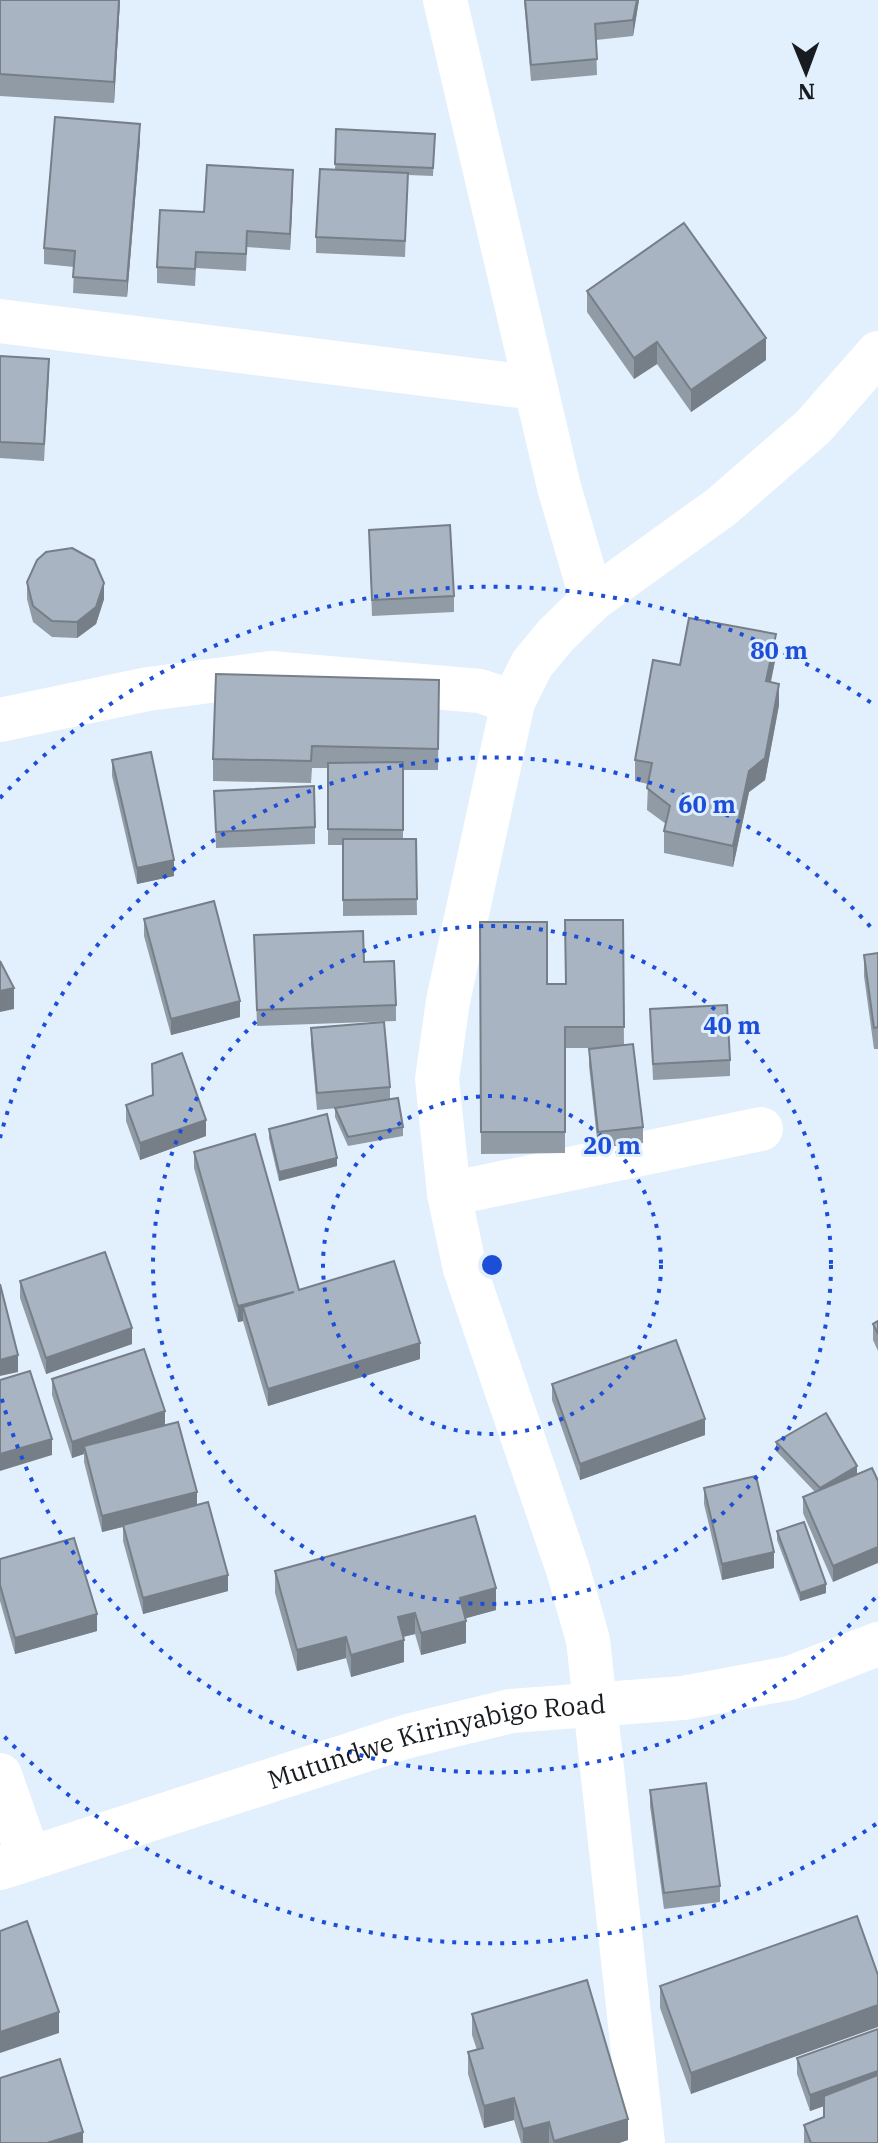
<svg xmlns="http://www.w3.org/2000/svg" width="878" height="2143" font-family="'IBM Plex Serif',serif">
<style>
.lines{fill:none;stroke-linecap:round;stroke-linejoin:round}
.street{stroke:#fff;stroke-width:44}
.wall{fill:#909ba6}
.shaded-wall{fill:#767e87}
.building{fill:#a8b4c1;stroke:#767e87;stroke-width:2}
.ring{fill:none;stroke:#1d4ed8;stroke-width:4;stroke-dasharray:4 8}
.labels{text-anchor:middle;stroke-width:6;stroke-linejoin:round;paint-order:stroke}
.street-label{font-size:26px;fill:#181c21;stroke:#e2effd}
.centre{fill:#1d4ed8;stroke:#e2effd;stroke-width:4}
.ring-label{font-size:24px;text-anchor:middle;font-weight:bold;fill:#1d4ed8;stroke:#e2effd;stroke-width:6;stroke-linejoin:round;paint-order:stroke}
</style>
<rect width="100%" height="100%" fill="#e2effd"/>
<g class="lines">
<g class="street">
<polyline points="445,0 559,487 592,600"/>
<polyline points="0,321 536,388"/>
<polyline points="0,720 148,689 271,673 480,691 513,702"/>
<polyline points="449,1194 761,1129"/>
<polyline points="0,1775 29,1858"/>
<path id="s1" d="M0,1868L408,1736L511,1711L683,1698L790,1678L878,1644"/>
<polyline points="643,2143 588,1640 568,1570 465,1269 449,1194 437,1079 448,1001 513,702 532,664 556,635 592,600 721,507 813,427 878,353"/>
</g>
</g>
<g class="wall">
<polygon points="0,0 120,0 114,103 0,96"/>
<polygon points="524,0 639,0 633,36 596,40 597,75 531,81"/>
<polygon points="336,129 435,134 433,176 408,175 405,257 316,253 316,237 335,170"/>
<polygon points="140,140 127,297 73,293 74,267 44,264 44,248"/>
<polygon points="293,186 290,250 247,247 246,271 196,268 195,286 157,283 157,267 204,212"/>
<polygon points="587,291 766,360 691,412 657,364 634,379 587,312"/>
<polygon points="0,356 49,375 44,461 0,458"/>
<polygon points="369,530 454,596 454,612 372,616"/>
<polygon points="27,582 104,599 96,624 77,638 52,637 33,622 27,599"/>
<polygon points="776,656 771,682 779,705 765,780 749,792 733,867 664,853 664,831 666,824 647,810 648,784 635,781 635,760 680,665"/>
<polygon points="439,680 438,770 403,770 403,839 416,839 417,915 343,916 343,845 328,845 328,768 312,768 311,783 213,781 213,759"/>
<polygon points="112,760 174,876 137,884 112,776"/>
<polygon points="214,791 315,827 315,844 216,848"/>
<polygon points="144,919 240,1017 171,1035 144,936"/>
<polygon points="623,920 624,1045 643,1127 643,1143 598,1148 589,1066 589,1049 599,1048 565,1048 565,1153 481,1154 480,922 547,984 566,984"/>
<polygon points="254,935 364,962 396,1005 396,1021 257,1026"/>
<polygon points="878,953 878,1049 874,1049 864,976 864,955"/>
<polygon points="650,1009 730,1060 730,1076 653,1080"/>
<polygon points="311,1028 390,1087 390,1099 403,1127 403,1136 348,1146 335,1117 335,1108 337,1108 317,1110 311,1044"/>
<polygon points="126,1105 206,1136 140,1160 126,1121"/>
<polygon points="269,1129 337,1166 279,1181 269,1138"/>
<polygon points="194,1152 299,1290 420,1359 268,1406 243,1321 238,1322 194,1168"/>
<polygon points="20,1281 132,1344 46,1374 20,1298"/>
<polygon points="878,1321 878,1351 873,1340 873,1324"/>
<polygon points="52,1379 165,1425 197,1505 228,1591 143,1614 123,1541 123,1527 102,1532 84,1462 84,1454 72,1458 52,1395"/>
<polygon points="552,1384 705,1435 580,1480 552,1400"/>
<polygon points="776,1442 857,1466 833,1582 803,1513 803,1497 815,1492 776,1451"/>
<polygon points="704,1488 774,1568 722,1580 704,1504"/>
<polygon points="777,1531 826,1593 800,1601 777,1540"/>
<polygon points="0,1559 97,1631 15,1654 0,1601"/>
<polygon points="275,1571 496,1610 465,1618 466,1643 421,1655 415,1634 403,1637 404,1662 351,1677 346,1658 297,1671 275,1593"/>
<polygon points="650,1790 720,1886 720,1902 664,1909 650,1806"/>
<polygon points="857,1916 691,2094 660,2008 660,1986"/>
<polygon points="472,2014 628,2140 619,2143 521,2143 514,2120 484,2128 468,2074 468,2052 477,2050 472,2035"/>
<polygon points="797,2058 878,2143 804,2143 804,2125 824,2117 824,2106 810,2111 797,2074"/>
</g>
<g class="shaded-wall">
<polygon points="119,0 120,0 114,103 114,82"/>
<polygon points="637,0 639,0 633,36 633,20"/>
<polygon points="140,124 140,140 127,297 127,281"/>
<polygon points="293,170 293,186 290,250 290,234"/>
<polygon points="766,338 766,360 691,412 691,390"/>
<polygon points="657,342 657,364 634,379 634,358"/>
<polygon points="104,583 104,599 96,624 77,638 77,622"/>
<polygon points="776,634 776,656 766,703 766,681"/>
<polygon points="779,684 779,705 765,780 749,792 733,867 733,846 749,771"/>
<polygon points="174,860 174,876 137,884 137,868"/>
<polygon points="14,988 14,1009 0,1012 0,991"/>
<polygon points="240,1001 240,1017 171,1035 171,1019"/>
<polygon points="206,1120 206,1136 140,1160 140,1143"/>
<polygon points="337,1158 337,1166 279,1181 279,1172"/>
<polygon points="294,1292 243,1307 243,1321 238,1322 238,1306"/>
<polygon points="132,1328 132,1344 46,1374 46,1358"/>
<polygon points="420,1343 420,1359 268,1406 268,1389"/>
<polygon points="18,1355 18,1372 0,1376 0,1360"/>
<polygon points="165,1411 165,1427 84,1446 84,1454 72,1458 72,1442"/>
<polygon points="705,1419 705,1435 580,1480 580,1464"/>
<polygon points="52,1439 52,1455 0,1471 0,1454"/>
<polygon points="857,1466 857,1475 820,1497 820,1488"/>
<polygon points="197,1492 197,1508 102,1532 102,1516"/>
<polygon points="878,1547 878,1563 833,1582 833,1566"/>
<polygon points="774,1552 774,1568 722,1580 722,1564"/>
<polygon points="228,1575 228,1591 143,1614 143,1598"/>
<polygon points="826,1584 826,1593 800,1601 800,1593"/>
<polygon points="496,1588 496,1610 460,1620 460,1598"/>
<polygon points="415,1613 415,1634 398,1638 398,1617"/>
<polygon points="97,1614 97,1631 15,1654 15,1638"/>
<polygon points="466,1621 466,1643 421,1655 421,1633"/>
<polygon points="346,1637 346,1658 297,1671 297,1650"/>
<polygon points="404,1640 404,1662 351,1677 351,1655"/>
<polygon points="878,2005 878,2027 691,2094 691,2073"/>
<polygon points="59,2012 59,2033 0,2053 0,2032"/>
<polygon points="878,2071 878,2087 810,2111 810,2095"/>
<polygon points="514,2098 514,2120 484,2128 484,2106"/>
<polygon points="628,2119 628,2140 619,2143 554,2143 554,2141"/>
<polygon points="549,2122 549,2143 523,2143 523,2129"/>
<polygon points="83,2132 83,2143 47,2143"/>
</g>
<g class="building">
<polygon points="0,0 119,0 114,82 0,74"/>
<polygon points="525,0 637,0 633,20 595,24 597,59 531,65"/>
<polygon points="55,117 140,124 127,281 73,277 75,251 44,248"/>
<polygon points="336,129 435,134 433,168 335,164"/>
<polygon points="207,165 293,170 290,234 247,231 246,254 196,252 195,269 157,267 160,210 204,212"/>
<polygon points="320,169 408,173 405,241 316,237"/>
<polygon points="684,223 766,338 691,390 657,342 634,358 587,291"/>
<polygon points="0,356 49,359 44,444 0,442"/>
<polygon points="450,525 454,596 372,600 369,530"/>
<polygon points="72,548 94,560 104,583 96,607 77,622 52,621 33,606 27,582 37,560 46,552"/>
<polygon points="689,618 776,634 766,681 779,684 765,758 749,771 733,846 664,831 670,806 647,788 652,763 635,760 653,660 680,665"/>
<polygon points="216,674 439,680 438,749 312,746 311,761 213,759"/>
<polygon points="151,752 174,860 137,868 112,760"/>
<polygon points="403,762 403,830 328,829 328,763"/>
<polygon points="314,786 315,827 216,832 214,791"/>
<polygon points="343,839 416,839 417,899 343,900"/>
<polygon points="214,901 240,1001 171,1019 144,919"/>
<polygon points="565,920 623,920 624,1027 565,1027 565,1132 481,1132 480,922 547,922 547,984 566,984"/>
<polygon points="363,931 364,962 394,961 396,1005 257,1010 254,935"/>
<polygon points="878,953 878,1027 874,1028 864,955"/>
<polygon points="0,961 14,988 0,991"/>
<polygon points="727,1005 730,1060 653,1064 650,1009"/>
<polygon points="384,1022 390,1087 317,1093 311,1028"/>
<polygon points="633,1044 643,1127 598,1132 589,1049"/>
<polygon points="182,1053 206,1120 140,1143 126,1105 153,1095 152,1064"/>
<polygon points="398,1098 403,1127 348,1137 335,1108"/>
<polygon points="327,1114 337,1158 279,1172 269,1129"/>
<polygon points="255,1134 299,1290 394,1261 420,1343 268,1389 243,1307 294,1292 238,1306 194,1152"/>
<polygon points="105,1252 132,1328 46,1358 20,1281"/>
<polygon points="0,1284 18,1355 0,1360"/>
<polygon points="878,1321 878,1334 873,1324"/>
<polygon points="676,1340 705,1419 580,1464 552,1384"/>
<polygon points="144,1349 165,1411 72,1442 52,1379"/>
<polygon points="30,1371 52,1439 0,1454 0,1380"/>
<polygon points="826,1413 857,1466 820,1488 776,1442"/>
<polygon points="178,1422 197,1492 102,1516 84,1446"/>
<polygon points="872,1468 878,1481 878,1547 833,1566 803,1497"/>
<polygon points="756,1476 774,1552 722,1564 704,1488"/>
<polygon points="208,1502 228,1575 143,1598 123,1525"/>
<polygon points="475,1516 496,1588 460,1598 466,1621 421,1633 415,1613 398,1617 404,1640 351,1655 346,1637 297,1650 275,1571"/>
<polygon points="804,1522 826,1584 800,1593 777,1531"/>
<polygon points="74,1538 97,1614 15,1638 0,1585 0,1559"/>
<polygon points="706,1783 720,1886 664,1893 650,1790"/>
<polygon points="857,1916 878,1975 878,2005 691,2073 660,1986"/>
<polygon points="27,1921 59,2012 0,2032 0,1931"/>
<polygon points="587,1980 628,2119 554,2141 549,2122 523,2129 514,2098 484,2106 468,2052 483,2048 472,2014"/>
<polygon points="878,2029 878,2071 810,2095 797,2058"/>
<polygon points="60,2059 83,2132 47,2143 0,2143 0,2078"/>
<polygon points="878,2075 878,2143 811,2143 804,2125 824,2117 824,2096"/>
</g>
<g class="ring">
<circle cx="492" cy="1265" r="169"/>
<circle cx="492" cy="1265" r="339"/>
<path d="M875 1598A508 508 0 0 1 0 1392M0 1138A508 508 0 0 1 875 932"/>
<path d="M876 1824A678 678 0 0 1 0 1732M0 798A678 678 0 0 1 876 706"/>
</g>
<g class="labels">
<g class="street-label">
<text dy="9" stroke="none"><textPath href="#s1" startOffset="456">Mutundwe Kirinyabigo Road</textPath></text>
</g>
</g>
<circle cx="492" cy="1265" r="12" class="centre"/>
<g class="ring-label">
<text x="779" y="659">80 m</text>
<text x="707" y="813">60 m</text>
<text x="732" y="1034">40 m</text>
<text x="612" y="1154">20 m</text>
</g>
<g transform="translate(806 72) rotate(179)" stroke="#e2effd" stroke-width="6" paint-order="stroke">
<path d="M0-6L14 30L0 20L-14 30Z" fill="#181c21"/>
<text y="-12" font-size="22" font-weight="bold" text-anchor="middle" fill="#181c21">N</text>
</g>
</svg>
